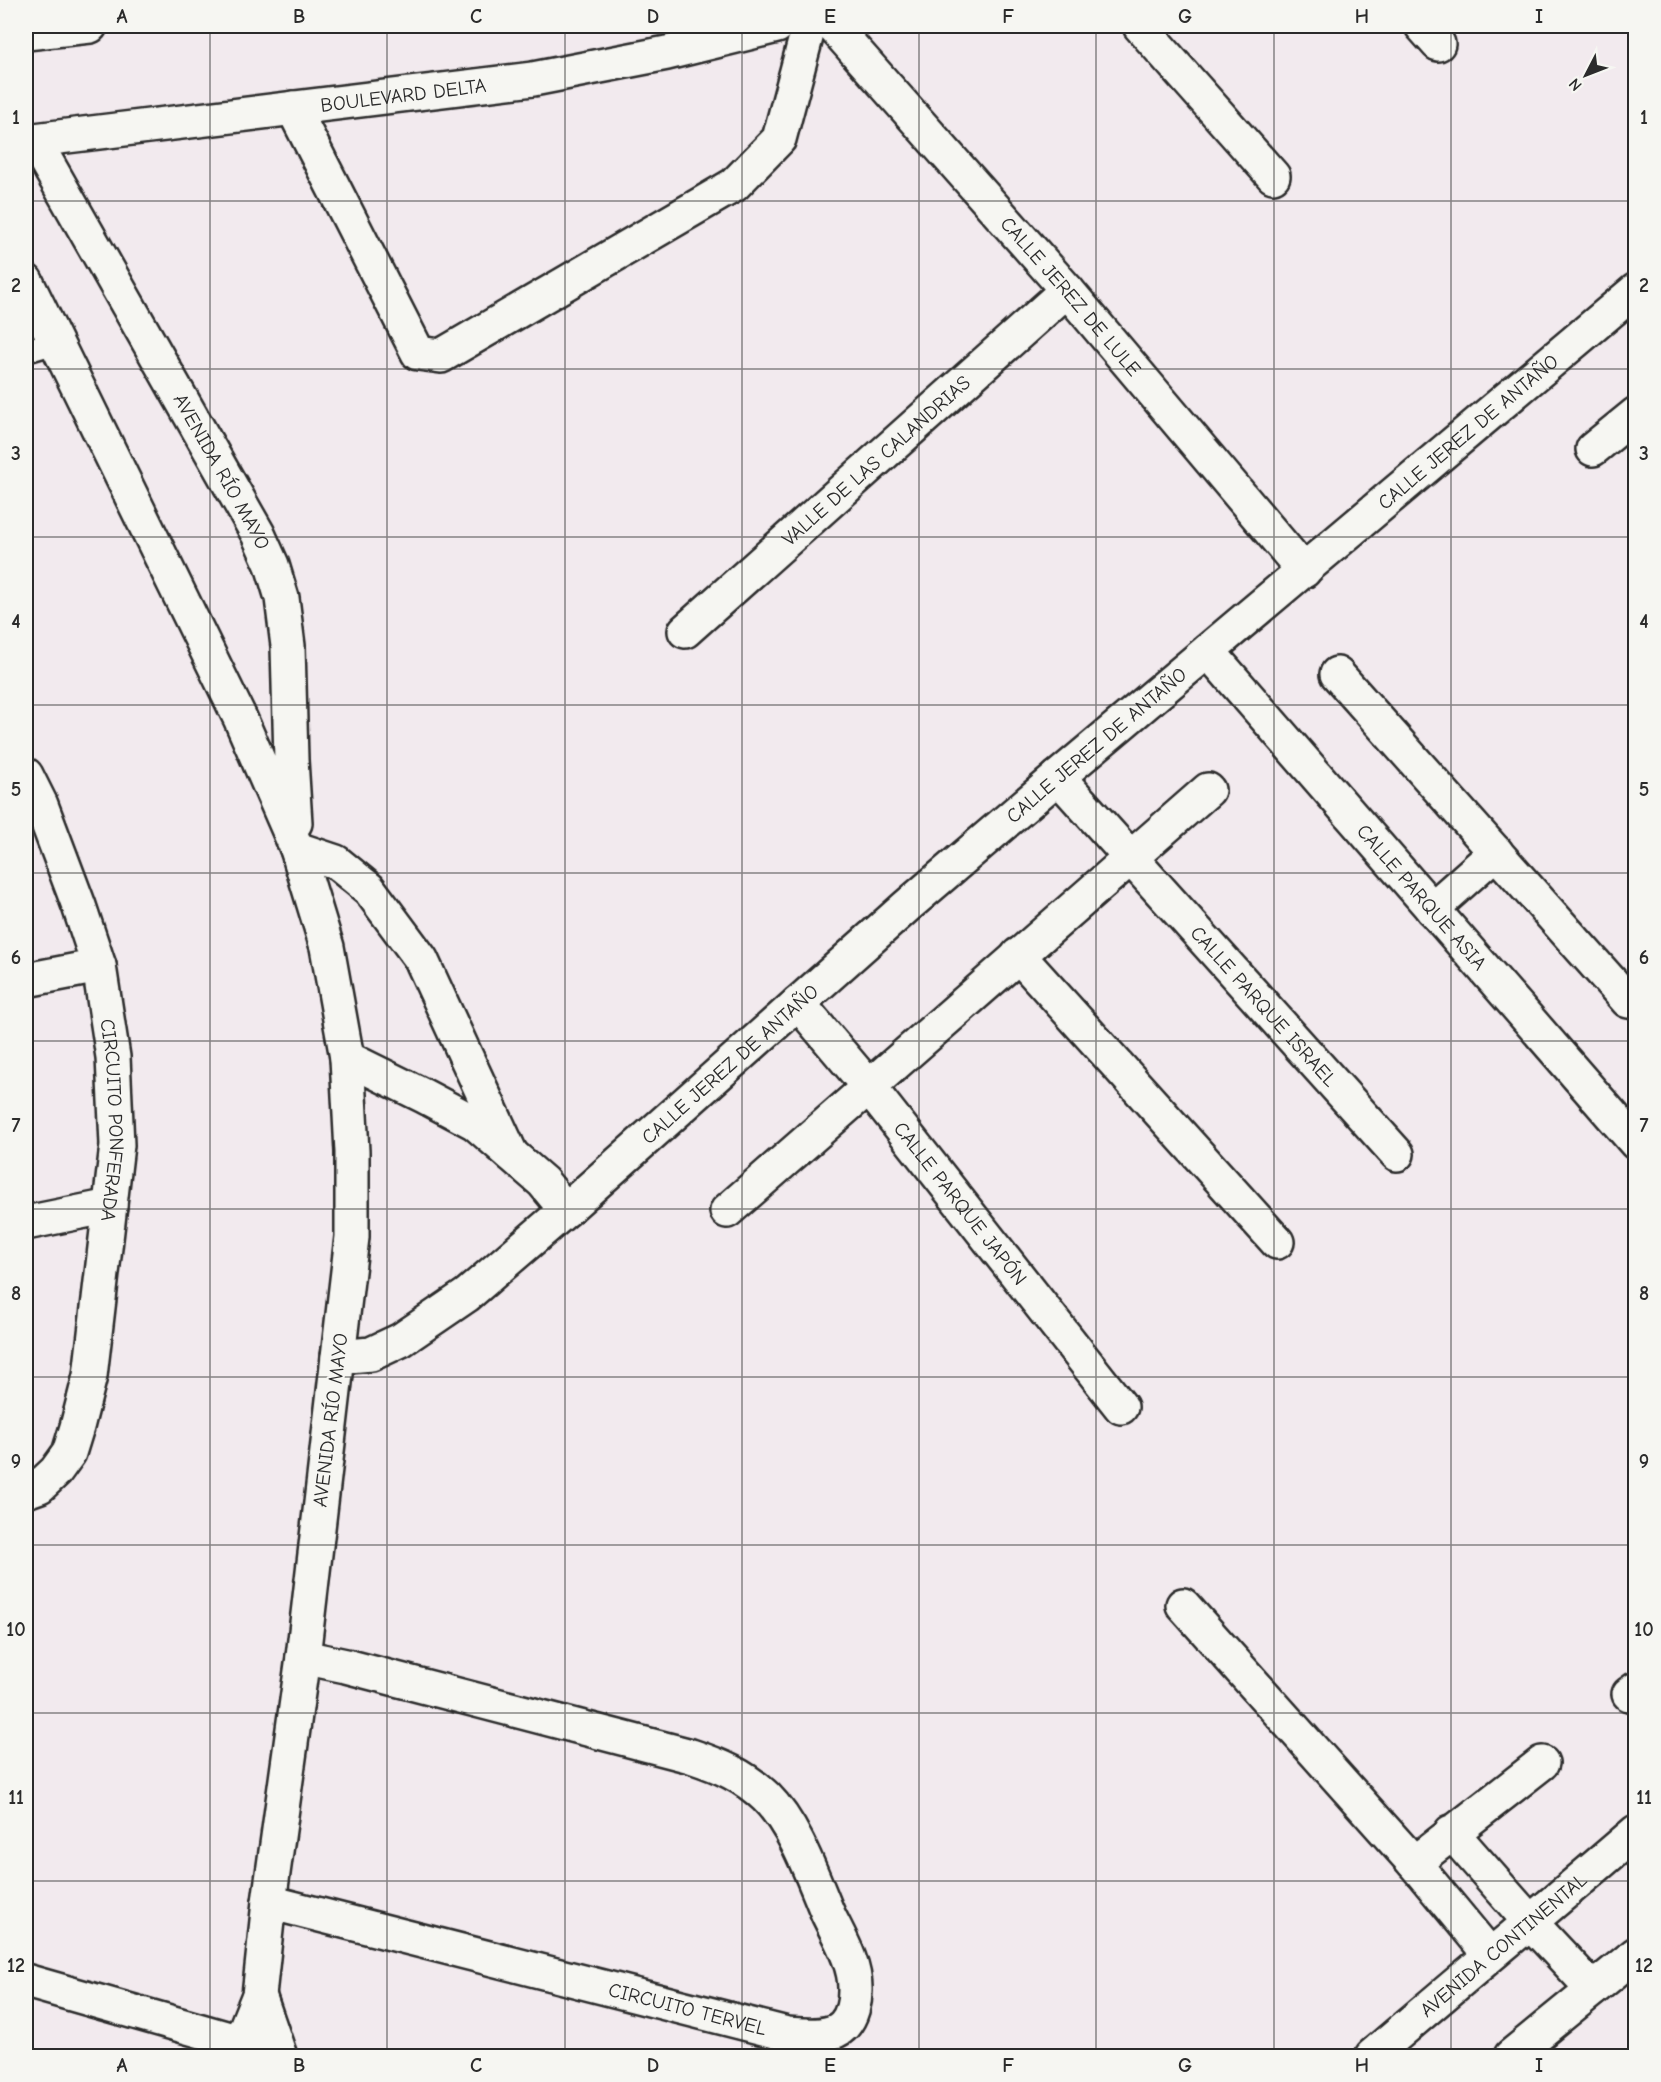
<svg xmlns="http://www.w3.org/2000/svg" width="1661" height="2082" font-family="'Comic Neue',sans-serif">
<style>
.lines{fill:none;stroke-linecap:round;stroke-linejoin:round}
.service-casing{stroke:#2b2b2b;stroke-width:27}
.minor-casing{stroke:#2b2b2b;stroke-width:38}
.tertiary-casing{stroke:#2b2b2b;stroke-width:38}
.primary-casing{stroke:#2b2b2b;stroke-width:38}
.service{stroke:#f6f6f2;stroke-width:22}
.minor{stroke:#f6f6f2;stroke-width:33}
.tertiary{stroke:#f6f6f2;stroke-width:33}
.primary{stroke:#f6f6f2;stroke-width:33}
.grid{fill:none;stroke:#2b2b2b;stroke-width:1.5;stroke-opacity:0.55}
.labels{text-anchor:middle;stroke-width:4.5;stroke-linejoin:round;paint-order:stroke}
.street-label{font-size:20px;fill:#2b2b2b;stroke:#f6f6f2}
.neatline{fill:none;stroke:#2b2b2b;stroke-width:2}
.grid-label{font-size:20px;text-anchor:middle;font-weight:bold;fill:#2b2b2b}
</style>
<rect width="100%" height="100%" fill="#f2eaee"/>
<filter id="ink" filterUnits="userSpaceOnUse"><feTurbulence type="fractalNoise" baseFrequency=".0167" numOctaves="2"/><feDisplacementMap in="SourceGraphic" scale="12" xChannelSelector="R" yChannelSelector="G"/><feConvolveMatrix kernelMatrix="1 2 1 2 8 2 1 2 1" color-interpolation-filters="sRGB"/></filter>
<g filter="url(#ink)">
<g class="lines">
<defs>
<polyline id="service" points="26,351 56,342"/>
<g id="minor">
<path id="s1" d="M833,26L1067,290L1304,571"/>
<polyline points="1140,26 1273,176"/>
<polyline points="1422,26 1438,44"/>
<polyline points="293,108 418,353 441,356 734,185 779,139 809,26"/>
<path id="s2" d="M34,140L258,534L272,565L282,598L288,646L291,760L295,823"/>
<polyline points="26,281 240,718 297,849 327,947 347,1058 352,1152 352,1237 303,1657 269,1902 259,1995 240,2042"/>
<polyline points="1593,449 1636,414"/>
<path id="s3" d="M685,631L1067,290"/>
<path id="s4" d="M1208,651L1636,1143"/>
<polyline points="1337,674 1628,1001"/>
<path id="s5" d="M26,775L41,805L79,906L99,966L113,1057L117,1145L90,1376L77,1427L69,1453L56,1471L40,1486L26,1491"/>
<path id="s6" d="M1058,777L1397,1154"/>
<polyline points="297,849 336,862 369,889 421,959 511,1154"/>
<polyline points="1432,909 1496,852"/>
<polyline points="1018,955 1277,1242"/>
<polyline points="26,980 99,966"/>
<path id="s7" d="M798,1003L869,1087L1121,1407"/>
<polyline points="347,1058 424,1096 475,1123 543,1182 566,1210"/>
<polyline points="727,1211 1208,790"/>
<polyline points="26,1223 110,1206"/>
<path id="s8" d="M338,1357L371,1354L401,1340L467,1295L566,1210L907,906L1058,777L1636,290"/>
<polyline points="1183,1605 1414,1863 1490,1955"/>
<polyline points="1629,1694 1636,1689"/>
<polyline points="1451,1832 1531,1923 1593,1989"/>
<polyline points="1414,1863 1542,1763"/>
<path id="s9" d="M269,1902L787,2034C804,2035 831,2039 844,2025C852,2016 855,2002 855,1991C856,1964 839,1937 828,1914C812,1876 795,1826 766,1797C743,1775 721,1766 691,1756L346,1666L303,1657"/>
<polyline points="259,1995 280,2056"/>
<path id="s10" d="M1372,2056C1459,1981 1548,1908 1636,1832"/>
<polyline points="1511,2056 1636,1954"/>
</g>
<polyline id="tertiary" points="26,1981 240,2042 272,2056"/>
<g id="primary">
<polyline points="26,33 90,26"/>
<path id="s11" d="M26,141L533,79L667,53L777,26"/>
<polyline points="26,303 46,323"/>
</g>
</defs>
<use href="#service" class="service-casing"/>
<use href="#minor" class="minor-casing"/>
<use href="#tertiary" class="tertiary-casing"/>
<use href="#primary" class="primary-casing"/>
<use href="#service" class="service"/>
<use href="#minor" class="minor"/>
<use href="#tertiary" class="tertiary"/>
<use href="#primary" class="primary"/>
</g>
</g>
<path class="grid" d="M210,26V2056M387,26V2056M565,26V2056M742,26V2056M919,26V2056M1096,26V2056M1274,26V2056M1451,26V2056M26,201H1636M26,369H1636M26,537H1636M26,705H1636M26,873H1636M26,1041H1636M26,1209H1636M26,1377H1636M26,1545H1636M26,1713H1636M26,1881H1636"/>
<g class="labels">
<g class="street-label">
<text dy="7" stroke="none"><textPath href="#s11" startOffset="380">BOULEVARD DELTA</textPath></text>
<text dy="7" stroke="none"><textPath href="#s1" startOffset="360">CALLE JEREZ DE LULE</textPath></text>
<text dy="7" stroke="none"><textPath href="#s8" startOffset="1468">CALLE JEREZ DE ANTAÑO</textPath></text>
<text dy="7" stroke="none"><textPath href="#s3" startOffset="256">VALLE DE LAS CALANDRIAS</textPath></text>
<text dy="7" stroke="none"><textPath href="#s2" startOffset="381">AVENIDA RÍO MAYO</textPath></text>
<text dy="7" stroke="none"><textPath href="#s8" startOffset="982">CALLE JEREZ DE ANTAÑO</textPath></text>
<text dy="7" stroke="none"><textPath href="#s4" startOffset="326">CALLE PARQUE ASIA</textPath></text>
<text dy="7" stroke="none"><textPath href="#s6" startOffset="308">CALLE PARQUE ISRAEL</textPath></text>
<text dy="7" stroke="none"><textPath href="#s8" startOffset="496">CALLE JEREZ DE ANTAÑO</textPath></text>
<text dy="7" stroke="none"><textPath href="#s5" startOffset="360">CIRCUITO PONFERADA</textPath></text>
<text dy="7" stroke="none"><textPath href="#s7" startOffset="258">CALLE PARQUE JAPÓN</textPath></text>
<text transform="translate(330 1420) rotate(-83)" y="7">AVENIDA RÍO MAYO</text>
<text dy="7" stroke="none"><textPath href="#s10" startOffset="172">AVENIDA CONTINENTAL</textPath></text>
<text dy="7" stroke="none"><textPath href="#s9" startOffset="432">CIRCUITO TERVEL</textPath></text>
</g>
</g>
<rect width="1661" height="2082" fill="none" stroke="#f6f6f2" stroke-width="66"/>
<g transform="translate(1586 75) rotate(228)" stroke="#f6f6f2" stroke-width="4.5" paint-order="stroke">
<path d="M0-4.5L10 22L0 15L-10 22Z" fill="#2b2b2b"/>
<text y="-9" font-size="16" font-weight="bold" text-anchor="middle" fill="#2b2b2b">N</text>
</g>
<rect x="33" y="33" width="1595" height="2016" class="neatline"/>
<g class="grid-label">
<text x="122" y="23">A</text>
<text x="299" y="23">B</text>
<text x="476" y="23">C</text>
<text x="653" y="23">D</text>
<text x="830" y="23">E</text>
<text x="1008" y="23">F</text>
<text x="1185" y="23">G</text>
<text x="1362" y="23">H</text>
<text x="1539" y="23">I</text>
<text x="16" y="124">1</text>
<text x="1644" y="124">1</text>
<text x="16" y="292">2</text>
<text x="1644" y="292">2</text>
<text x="16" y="460">3</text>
<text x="1644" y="460">3</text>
<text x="16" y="628">4</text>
<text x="1644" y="628">4</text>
<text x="16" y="796">5</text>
<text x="1644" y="796">5</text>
<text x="16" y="964">6</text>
<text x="1644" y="964">6</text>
<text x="16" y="1132">7</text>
<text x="1644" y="1132">7</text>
<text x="16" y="1300">8</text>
<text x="1644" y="1300">8</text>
<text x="16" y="1468">9</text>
<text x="1644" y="1468">9</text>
<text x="16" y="1636">10</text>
<text x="1644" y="1636">10</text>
<text x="16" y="1804">11</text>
<text x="1644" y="1804">11</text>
<text x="16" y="1972">12</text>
<text x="1644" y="1972">12</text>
<text x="122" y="2072">A</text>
<text x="299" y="2072">B</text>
<text x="476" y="2072">C</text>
<text x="653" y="2072">D</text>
<text x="830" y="2072">E</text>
<text x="1008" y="2072">F</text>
<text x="1185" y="2072">G</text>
<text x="1362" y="2072">H</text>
<text x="1539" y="2072">I</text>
</g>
</svg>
